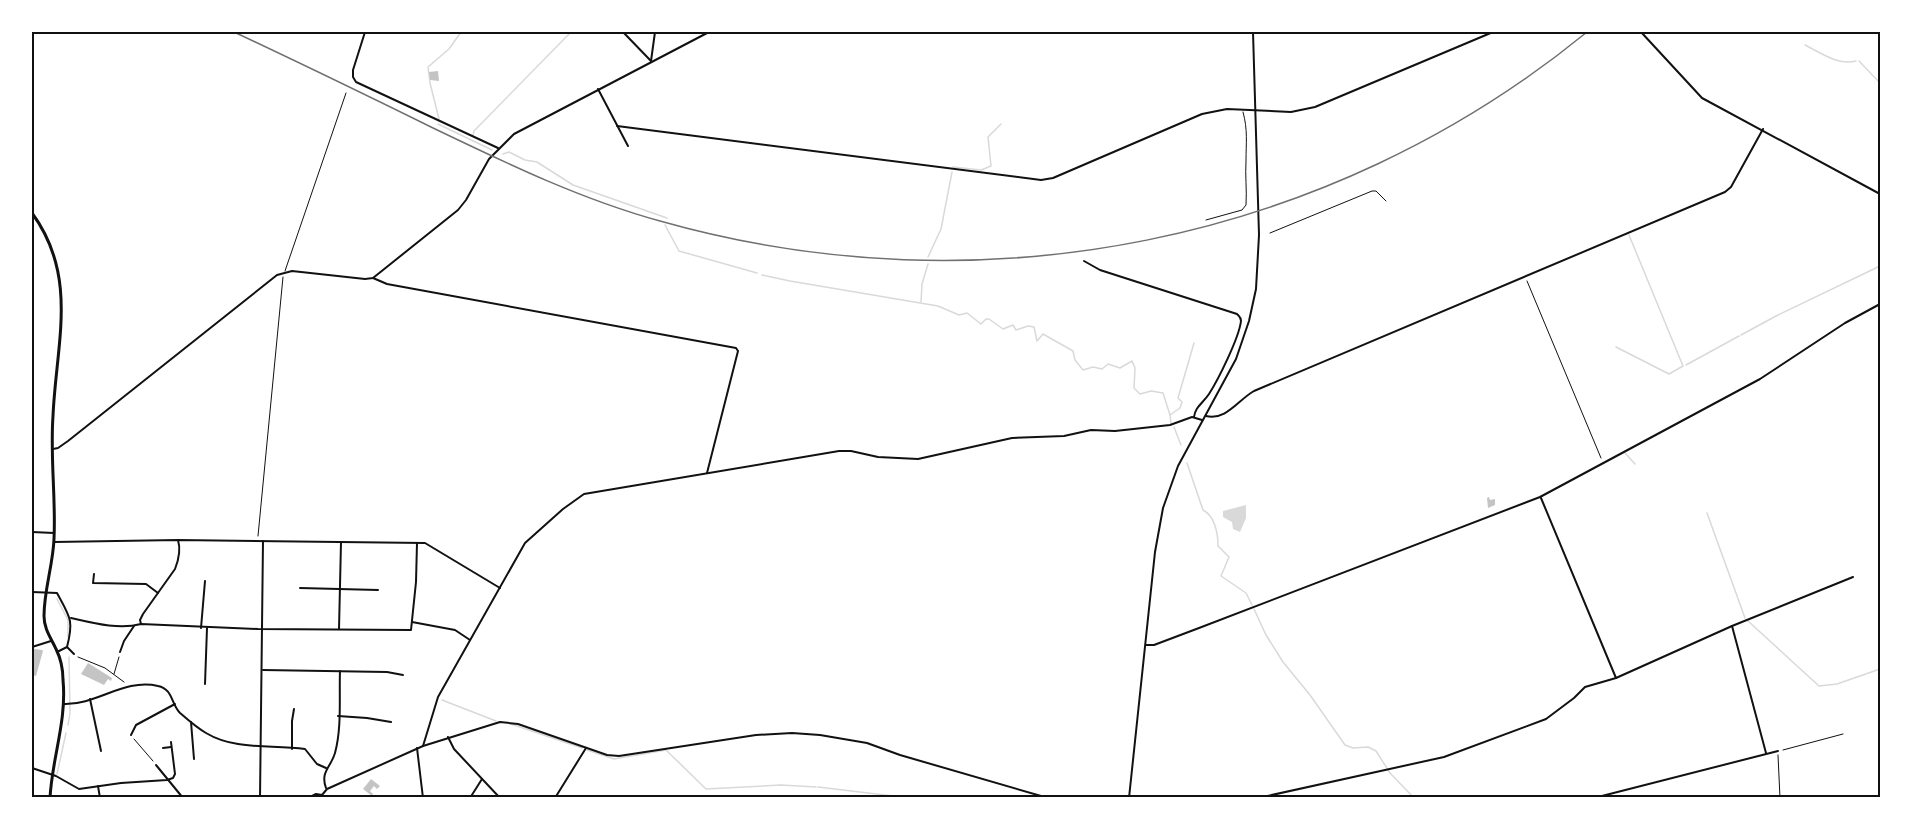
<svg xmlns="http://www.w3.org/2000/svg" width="1912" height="829" font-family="'Zilla Slab',serif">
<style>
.water{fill:#d9d9d9}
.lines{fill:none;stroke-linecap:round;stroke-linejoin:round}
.stream{stroke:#d9d9d9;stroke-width:1.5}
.building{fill:#c4c4c4}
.path{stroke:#111;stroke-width:1}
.service{stroke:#111;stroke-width:1}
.minor{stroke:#111;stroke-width:2}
.tertiary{stroke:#111;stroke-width:2}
.secondary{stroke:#111;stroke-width:3}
.rail{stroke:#707070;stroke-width:1.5}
.neatline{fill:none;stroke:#111;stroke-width:2}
</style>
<rect width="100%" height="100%" fill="#fff"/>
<polygon class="water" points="1246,505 1246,518 1240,532 1233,529 1232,522 1223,517 1223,511"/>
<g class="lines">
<g class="stream">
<path d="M1805,45C1821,53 1839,66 1856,61"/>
<polyline points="1859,61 1880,83"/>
<polyline points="439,119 430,83 428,67 449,49 461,32"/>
<polyline points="438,124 492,150"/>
<polyline points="473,135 474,131 571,32"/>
<polyline points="503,154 509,152 525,160 537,162 573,185 667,218"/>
<polyline points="953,167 981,170 991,166 988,137 1001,124"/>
<polyline points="1880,192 1880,187"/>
<polyline points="665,225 679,251 757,273"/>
<polyline points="928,257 941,229 952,172"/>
<polyline points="762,275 790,281 938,306 959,315 967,313 981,324 986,319 989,319 1003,329 1013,325 1016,330 1028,326 1034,327 1037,341 1043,334 1073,351 1075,360 1083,370 1093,367 1102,369 1108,364 1120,368 1132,361 1135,368 1134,388 1140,394 1151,391 1163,393 1170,415"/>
<polyline points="921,302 922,284 928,264"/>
<polyline points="1741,335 1776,316 1880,266"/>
<polyline points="1616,347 1669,374 1683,366 1629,235"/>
<polyline points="1686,365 1739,336"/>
<polyline points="1171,423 1170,415 1180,408 1182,402 1178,398 1194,343"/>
<polyline points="1174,427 1181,445"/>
<polyline points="1625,453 1635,464"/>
<path d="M1187,463L1203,510C1215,516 1218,534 1218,546L1229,557L1221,576L1246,593L1252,605"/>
<polyline points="1707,513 1745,618"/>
<polyline points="57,599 68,620 68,637"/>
<polyline points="1254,609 1266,635 1283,662 1310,695 1345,745 1353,748 1368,747 1376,751 1390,773 1414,798"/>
<polyline points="1748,621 1819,686 1837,684 1880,669"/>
<polyline points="442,700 496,721"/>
<polyline points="511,724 582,748"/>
<polyline points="68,725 70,713 69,657"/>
<polyline points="587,750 614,759 666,750 706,789 781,785 816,787"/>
<polyline points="57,774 66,733"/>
<polyline points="818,787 910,798"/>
</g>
</g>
<g class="building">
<polygon points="438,71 439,81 430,80 429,72"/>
<polygon points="1489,497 1490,500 1495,499 1495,505 1488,508 1487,498"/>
<polygon points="34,649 42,650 43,651 36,676 32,675 32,652"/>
<polygon points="88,663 112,678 111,681 108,679 104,685 81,674"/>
<polygon points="371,779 380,786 377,789 374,786 370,791 373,794 372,796 363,789"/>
</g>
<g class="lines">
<g class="path">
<polyline points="1527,281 1601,458"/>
<polyline points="258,536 283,277"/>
<polyline points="78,657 105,668 124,682"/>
<polyline points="114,674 119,657"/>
<polyline points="134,739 153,761"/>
<polyline points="1783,750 1843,734"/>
<polyline points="1778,755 1780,798"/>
</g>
<g class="service">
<path d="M1206,220L1242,210L1246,205C1247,190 1245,175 1246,161C1246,143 1248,130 1243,112"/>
<polyline points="1270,233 1372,191 1376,191 1386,201"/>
<polyline points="285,271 346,93"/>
</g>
<g class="minor">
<polyline points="365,32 353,70 353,77 356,82 498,148"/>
<polyline points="623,32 651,61"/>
<polyline points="1641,32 1702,98 1880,194"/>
<polyline points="651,61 655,32"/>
<polyline points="598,89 628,146"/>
<polyline points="617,126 1041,180 1053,178 1202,114 1227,109 1291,112 1315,107 1493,32"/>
<path d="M1084,261L1100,270L1237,314C1240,317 1241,317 1241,321C1239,338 1218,380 1209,394C1203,403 1195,407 1194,417"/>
<polyline points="373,278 387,284 736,348 738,351 707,473"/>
<path d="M1206,416C1226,421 1238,400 1254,391L1725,192L1731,187L1763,129"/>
<polyline points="1541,498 1616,678"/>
<polyline points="32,532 54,533"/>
<polyline points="54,542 178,540 425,543 500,588"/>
<polyline points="94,574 93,583 146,584 158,593"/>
<polyline points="300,588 378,590"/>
<path d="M32,592L57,593C70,617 74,620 67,647L57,652"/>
<path d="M71,618C93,623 119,630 141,624L258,629L411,630L416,582L417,543"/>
<polyline points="412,622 455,630 470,640"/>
<path d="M141,624L140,620L143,614L175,569C179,559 181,550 178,540"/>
<polyline points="1732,626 1766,753"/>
<polyline points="201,628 205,581"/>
<polyline points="339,629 341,542"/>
<polyline points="1146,645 1154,645 1199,628 1540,497 1760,379 1845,323 1880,304"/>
<polyline points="32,647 51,641"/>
<polyline points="67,647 74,654"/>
<polyline points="120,652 124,641 134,626"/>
<polyline points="263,670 387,672 403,675"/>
<polyline points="205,684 207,628"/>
<polyline points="90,699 101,751"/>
<path d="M64,704C97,705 124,678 158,686C173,689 171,704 180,713C188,720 197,728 206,733C236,751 272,744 305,749L317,764L326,768"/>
<polyline points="338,716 367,718 391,722"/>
<polyline points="191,722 194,759"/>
<polyline points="131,735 136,725 175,704"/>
<polyline points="448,737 454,749 500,798"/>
<polyline points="423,746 438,697 525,543 563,509 584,494 839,451 851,451 878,457 918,459 1012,438 1064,436 1091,430 1115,431 1170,425 1192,417 1202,420"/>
<polyline points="163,748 171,747"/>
<polyline points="417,748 423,798"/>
<polyline points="292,749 292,721 294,709"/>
<polyline points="156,765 183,798"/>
<polyline points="32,768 56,776 79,789 121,783 167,780 173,778 175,774 171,742"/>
<polyline points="98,786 100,798"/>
<path d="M326,788C320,772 331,767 335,753C342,727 339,697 340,671"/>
<polyline points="260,798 263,541"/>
<polyline points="308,798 316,794 322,795 327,789 423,746 500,722 518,724 607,755 619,756 756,735 792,733 820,735 867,743 900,755 1048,798"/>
<polyline points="326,798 326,797"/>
<polyline points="470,798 482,779"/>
<polyline points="555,798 586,748"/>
<polyline points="1258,798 1444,757 1546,719 1574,698 1585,687 1616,678 1732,626 1853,577"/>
<polyline points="1594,798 1778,751"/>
</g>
<g class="tertiary">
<polyline points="53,449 58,448 68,441 277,275 292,271 365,279 373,278 458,210 466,200 489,159 514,134 709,32"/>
<polyline points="1129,798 1155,552 1163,508 1178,466 1236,359 1249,321 1256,289 1259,235 1253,32"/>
</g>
<path class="secondary" d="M32,213C79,277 56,344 53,416C50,457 56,498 54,539C53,565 44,590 44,616C44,629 51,638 56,649C61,659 63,670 63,680C67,721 52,758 50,798"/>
<path class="rail" d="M234,32C300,63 366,95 431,127C506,163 580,199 660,221C981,312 1328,244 1587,32"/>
</g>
<rect width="1912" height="829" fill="none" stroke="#ffffff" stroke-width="66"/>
<rect x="33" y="33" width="1846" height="763" class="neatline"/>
</svg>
